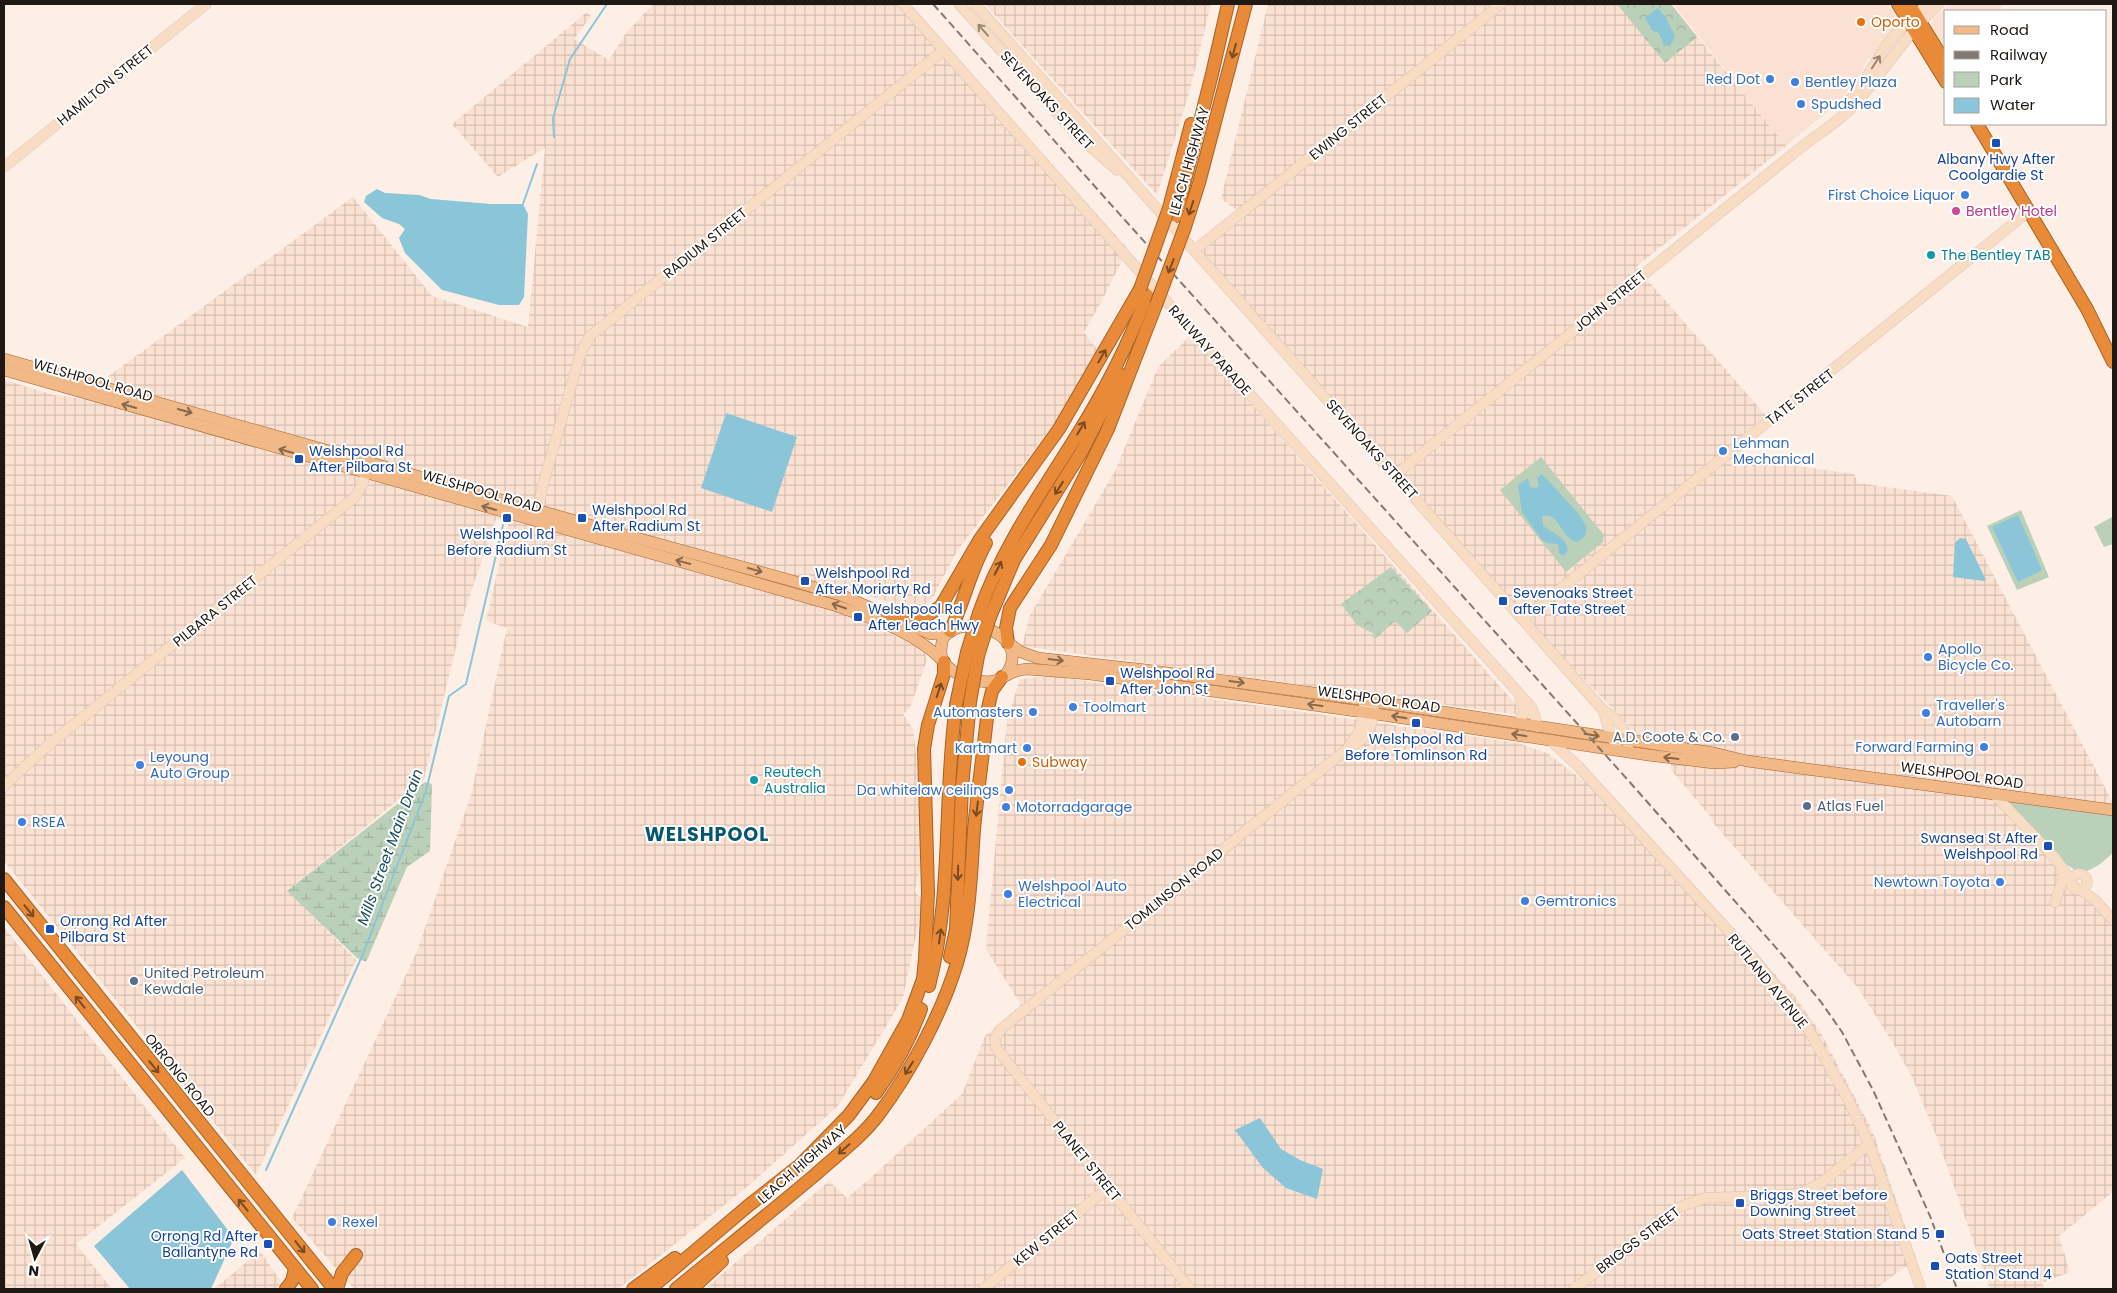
<svg xmlns="http://www.w3.org/2000/svg" width="2117" height="1293" font-family="Poppins,sans-serif">
<style>
.built{fill:#fbe1d2}
.industrial{fill:url(#industrial-grid)}
.forest{fill:url(#forest-crowns)}
.wetland{fill:url(#wetland-marsh)}
.park{fill:#bad0b9}
.water{fill:#8bc5d8}
.lines{fill:none;stroke-linecap:round;stroke-linejoin:round}
.stream{stroke:#8bc5d8;stroke-width:2}
.secondary-casing{stroke:#dcc4b6;stroke-width:11}
.primary-casing{stroke:#a2622a;stroke-width:12}
.highway-casing{stroke:#a2622a;stroke-width:14}
.secondary{stroke:#f8dcc3;stroke-width:10}
.primary{stroke:#f1b987;stroke-width:11}
.highway{stroke:#e88a37;stroke-width:12}
.rail{stroke:#847972;stroke-width:2;stroke-dasharray:8 4;stroke-linecap:butt}
.highway-bridge-casing{stroke:#a2622a;stroke-width:14;stroke-linecap:butt}
.highway-bridge{stroke:#e88a37;stroke-width:12}
.oneway{stroke:#978474}
.oneway2{stroke:#7a4b23}
.oneway3{stroke:#88684d}
.food-dot{fill:#e8710a;stroke:#fff;stroke-width:2}
.shop-dot{fill:#3f7fe0;stroke:#fff;stroke-width:2}
.transit-dot{fill:#1a4fb4;stroke:#fff;stroke-width:2}
.hotel-dot{fill:#d1479c;stroke:#fff;stroke-width:2}
.culture-dot{fill:#0f9aa8;stroke:#fff;stroke-width:2}
.service-dot{fill:#5c6f8a;stroke:#fff;stroke-width:2}
.labels{text-anchor:middle;stroke-width:4;stroke-linejoin:round;paint-order:stroke}
.food-label{font-size:14px;fill:#c56008;stroke:#fff;text-anchor:start}
.shop-label{font-size:14px;fill:#366cbe;stroke:#fff;text-anchor:start}
.street-label{font-size:14px;fill:#201813;stroke:#fff}
.transit-label{font-size:14px;fill:#164399;stroke:#fff;text-anchor:start}
.hotel-label{font-size:14px;fill:#b23c85;stroke:#fff;text-anchor:start}
.culture-label{font-size:14px;fill:#0d838f;stroke:#fff;text-anchor:start}
.service-label{font-size:14px;fill:#4e5e75;stroke:#fff;text-anchor:start}
.water-label{font-size:15px;font-style:italic;fill:#1b4d5b;stroke:#fff}
.district-label{font-size:19px;font-weight:bold;letter-spacing:1px;fill:#065871;stroke:#fff}
</style>
<defs>
<pattern id="industrial-grid" width="8" height="8" patternUnits="userSpaceOnUse" patternTransform="scale(1.25)"><rect width="8" height="8" fill="#fbe1d2"/><path d="M0 4h8M4 0v8" fill="none" stroke="#d7c0b3"/></pattern>
<pattern id="forest-crowns" width="20" height="18" patternUnits="userSpaceOnUse" patternTransform="scale(1.25)"><rect width="20" height="18" fill="#bad0b9"/><path d="M2 6a3 3 0 1 1 6 0M12 15a3 3 0 1 1 6 0" fill="none" stroke="#a0b29e"/></pattern>
<pattern id="wetland-marsh" width="20" height="14" patternUnits="userSpaceOnUse" patternTransform="scale(1.25)"><rect width="20" height="14" fill="#bad0b9"/><path d="M1 5h8M5 5V1M11 12h8M15 12V8" fill="none" stroke="#a0b29e"/></pattern>
</defs>
<rect width="100%" height="100%" fill="#feefe6"/>
<g class="built">
<polygon points="1673,4 1888,4 1895,14 1895,22 1893,28 1872,57 1868,58 1861,73 1840,101 1786,146"/>
<polygon points="1950,4 2000,4 2002,7 1998,11 1946,11 1946,51 1931,27 1931,23 1935,17"/>
</g>
<g class="industrial">
<polygon points="653,4 908,4 1128,249 1099,306 1084,332 1097,349 1077,394 957,551 932,599 921,608 912,609 849,590 842,613 923,648 927,660 910,708 903,714 913,729 926,837 915,891 923,902 903,998 838,1106 746,1188 618,1289 354,1289 292,1218 417,951 471,795 507,628 486,621 509,522 496,519 465,610 424,779 288,890 356,960 256,1175 4,861 4,380 54,395 84,399 102,381 353,197 432,296 528,327 545,148 498,177 452,124 587,12 591,16 574,39 609,60 626,33"/>
<polygon points="985,4 1211,4 1190,90 1157,195"/>
<polygon points="1268,4 1671,4 1786,146 1636,267 1770,420 1727,456 1854,474 1858,483 1952,496 2113,803 2113,806 1990,791 2079,882 2113,922 2113,1192 2059,1236 2070,1272 2042,1283 2045,1289 1990,1289 1937,1138 1912,1077 1894,1045 1858,988 1714,824 1709,815 1671,770 1671,739 1638,735 1418,508 1192,254 1237,210 1221,199"/>
<polygon points="1189,337 1192,337 1518,707 1519,715 1022,646 1030,615 1115,471 1158,367"/>
<polygon points="1052,676 1518,743 1547,753 1593,788 1607,790 1794,995 1821,1033 1873,1132 1917,1261 1909,1264 1876,1289 705,1289 829,1181 847,1198 866,1182 962,1094 985,1036 1021,1005 986,949 998,817 1007,720 1020,679"/>
<polygon points="4,927 185,1158 76,1244 112,1289 4,1289"/>
<polygon points="260,1251 284,1286 279,1289 214,1289"/>
</g>
<g class="forest">
<polygon points="1617,4 1671,4 1697,37 1665,63"/>
<polygon points="1391,567 1432,611 1407,633 1395,621 1376,638 1372,637 1374,634 1357,625 1341,604"/>
</g>
<polygon class="wetland" points="425,782 432,784 430,851 407,867 366,962 357,958 287,891"/>
<g class="park">
<polygon points="1541,457 1604,535 1603,542 1566,572 1500,490"/>
<polygon points="2021,510 2049,577 2017,590 1987,526"/>
<polygon points="2112,517 2113,544 2104,547 2094,527"/>
<polygon points="1995,795 2113,810 2113,853 2099,865 2081,874 2055,857"/>
</g>
<g class="water">
<polygon points="1658,8 1666,18 1675,36 1670,46 1664,46 1659,33 1653,31 1645,18"/>
<polygon points="377,189 385,193 419,195 431,199 491,204 523,204 528,214 524,297 519,305 499,305 442,290 405,253 399,238 405,229 399,224 382,218 364,202 366,196"/>
<polygon points="726,413 797,437 772,512 701,488"/>
<path d="M1542,474L1577,512L1587,527L1585,536L1578,542C1560,539 1560,511 1542,516L1543,526L1562,538L1565,542L1568,550L1564,556L1559,553L1558,544L1547,543L1542,540L1522,512L1518,485L1528,478L1530,487L1535,488L1539,486L1537,478Z"/>
<polygon points="2018,515 2042,570 2018,582 1992,527"/>
<polygon points="1960,538 1966,539 1986,580 1984,581 1953,577 1955,543"/>
<polygon points="1260,1118 1281,1149 1300,1160 1323,1169 1317,1199 1286,1188 1263,1168 1235,1130"/>
<polygon points="182,1170 234,1238 211,1289 130,1289 94,1246"/>
</g>
<g class="lines">
<g class="stream">
<polyline points="554,137 553,118 570,59 607,4"/>
<polyline points="523,204 537,164"/>
<polyline points="266,1170 363,954 426,791 449,696 466,684 503,525"/>
</g>
<defs>
<g id="secondary">
<polyline points="903,4 1133,264 1532,708 1538,727"/>
<polyline points="959,4 1075,133 1117,170"/>
<path d="M975,4L1602,709C1615,718 1629,729 1628,746"/>
<path d="M1843,106C1862,90 1872,65 1887,45C1898,29 1913,16 1928,4"/>
<polyline points="4,167 206,4"/>
<polyline points="1195,250 1501,4"/>
<path d="M1395,475L1799,149C1819,133 1842,120 1858,101C1886,69 1907,33 1939,4"/>
<polyline points="537,519 542,488 580,355 589,337 944,50"/>
<polyline points="1523,619 2029,211"/>
<path d="M1603,710C1608,725 1609,737 1619,750"/>
<polyline points="1519,723 1524,712 1520,698"/>
<polyline points="1550,740 1578,766 1756,961 1804,1022 1847,1097 1869,1144 1921,1289"/>
<polyline points="1348,748 1360,730 1365,700"/>
<polyline points="4,786 46,747 355,497 362,485 368,466"/>
<polyline points="1995,795 2056,859 2071,881"/>
<circle cx="2079" cy="882" r="8"/>
<polyline points="2081,890 2096,901 2113,920"/>
<polyline points="2055,902 2062,882 2063,869"/>
<polyline points="983,1289 1109,1187"/>
<path d="M1190,1289L996,1048L995,1039L1000,1030L1337,757C1362,738 1370,742 1374,707"/>
<polyline points="1574,1289 1677,1208 1705,1198 1784,1195 1801,1193 1821,1183 1869,1144"/>
</g>
<g id="primary">
<polyline points="4,359 611,531 782,578 841,595 931,634 949,632"/>
<path d="M4,370L837,606C875,620 914,631 943,661"/>
<polyline points="1011,645 1021,652 1038,658 1146,670 1365,700 1714,753 1747,761 2113,810"/>
<path d="M1006,674C1033,637 966,609 943,638C941,646 939,655 944,662C952,675 979,684 994,681C1006,678 1010,670 1027,669L1090,674L1363,712L1648,755L1714,763L1734,762"/>
</g>
<g id="highway">
<polyline points="1898,4 1946,82"/>
<polyline points="1909,4 1946,64"/>
<polyline points="1977,124 2087,309 2113,362"/>
<polyline points="1169,208 1191,124"/>
<polyline points="1176,216 1212,74 1228,4"/>
<polyline points="1185,227 1199,183 1246,4"/>
<path d="M979,613C1001,550 1039,496 1074,440C1103,394 1128,346 1147,295"/>
<polyline points="887,614 918,617 928,615 941,606 980,539 1059,429 1140,289"/>
<polyline points="990,617 1014,560 1082,451 1121,375"/>
<path d="M950,631C964,603 970,571 986,543"/>
<polyline points="1008,643 1006,628 1010,608 1051,545 1108,429 1156,305"/>
<polyline points="4,879 334,1289"/>
<polyline points="4,907 312,1289"/>
<polyline points="950,957 956,929 962,787 970,702"/>
<path d="M929,986C953,894 943,799 956,705"/>
<path d="M876,1093C895,1067 910,1040 921,1009"/>
<polyline points="286,1289 292,1281 295,1269"/>
<polyline points="337,1289 342,1273 356,1255"/>
<polyline points="633,1289 675,1258"/>
<polyline points="650,1289 748,1206 800,1165 849,1115 874,1081 908,1020 923,979 925,959 928,892 924,749 928,725 944,674 944,662"/>
<path d="M676,1289C722,1251 770,1213 816,1174C837,1155 862,1137 879,1114C910,1073 942,1013 957,963C970,920 971,873 974,829C978,788 984,748 988,708L992,691L1002,677"/>
<polyline points="692,1289 722,1261"/>
</g>
</defs>
<use href="#secondary" class="secondary-casing"/>
<use href="#primary" class="primary-casing"/>
<use href="#highway" class="highway-casing"/>
<use href="#secondary" class="secondary"/>
<use href="#primary" class="primary"/>
<use href="#highway" class="highway"/>
<polyline class="rail" points="933,4 1106,199 1627,779 1785,958 1821,1002 1842,1032 1873,1090 1930,1216 1957,1289"/>
<defs>
<g id="highway-bridge">
<polyline points="1140,289 1169,208"/>
<polyline points="1156,305 1185,227"/>
<polyline points="970,702 978,656 990,617"/>
<polyline points="956,705 967,652 979,613"/>
</g>
</defs>
<use href="#highway-bridge" class="highway-bridge-casing"/>
<use href="#highway-bridge" class="highway-bridge"/>
</g>
<defs><path id="oneway-shaft" d="M-6 0H5M1.5-3L5.5 0L1.5 3" fill="none" stroke-width="1.6" stroke-linecap="round" stroke-linejoin="round" transform="scale(1.25)"/></defs>
<g class="oneway">
<use href="#oneway-shaft" transform="translate(983 30) rotate(-131)"/>
<use href="#oneway-shaft" transform="translate(1876 62) rotate(-57)"/>
</g>
<g class="oneway2">
<use href="#oneway-shaft" transform="translate(1234 51) rotate(105)"/>
<use href="#oneway-shaft" transform="translate(1191 208) rotate(108)"/>
<use href="#oneway-shaft" transform="translate(1171 266) rotate(111)"/>
<use href="#oneway-shaft" transform="translate(1102 356) rotate(-60)"/>
<use href="#oneway-shaft" transform="translate(1081 428) rotate(-59)"/>
<use href="#oneway-shaft" transform="translate(1059 488) rotate(122)"/>
<use href="#oneway-shaft" transform="translate(998 568) rotate(-63)"/>
<use href="#oneway-shaft" transform="translate(939 690) rotate(-72)"/>
<use href="#oneway-shaft" transform="translate(977 809) rotate(97)"/>
<use href="#oneway-shaft" transform="translate(958 873) rotate(91)"/>
<use href="#oneway-shaft" transform="translate(29 911) rotate(51)"/>
<use href="#oneway-shaft" transform="translate(940 936) rotate(-82)"/>
<use href="#oneway-shaft" transform="translate(80 1002) rotate(-129)"/>
<use href="#oneway-shaft" transform="translate(154 1067) rotate(51)"/>
<use href="#oneway-shaft" transform="translate(909 1068) rotate(122)"/>
<use href="#oneway-shaft" transform="translate(844 1149) rotate(139)"/>
<use href="#oneway-shaft" transform="translate(243 1205) rotate(-129)"/>
<use href="#oneway-shaft" transform="translate(300 1247) rotate(51)"/>
</g>
<g class="oneway3">
<use href="#oneway-shaft" transform="translate(129 406) rotate(-164)"/>
<use href="#oneway-shaft" transform="translate(185 411) rotate(16)"/>
<use href="#oneway-shaft" transform="translate(286 451) rotate(-164)"/>
<use href="#oneway-shaft" transform="translate(489 508) rotate(-164)"/>
<use href="#oneway-shaft" transform="translate(683 562) rotate(-165)"/>
<use href="#oneway-shaft" transform="translate(755 570) rotate(15)"/>
<use href="#oneway-shaft" transform="translate(839 606) rotate(-161)"/>
<use href="#oneway-shaft" transform="translate(1056 660) rotate(7)"/>
<use href="#oneway-shaft" transform="translate(1237 682) rotate(8)"/>
<use href="#oneway-shaft" transform="translate(1315 705) rotate(-172)"/>
<use href="#oneway-shaft" transform="translate(1399 717) rotate(-171)"/>
<use href="#oneway-shaft" transform="translate(1519 735) rotate(-171)"/>
<use href="#oneway-shaft" transform="translate(1592 735) rotate(9)"/>
<use href="#oneway-shaft" transform="translate(1671 758) rotate(-173)"/>
</g>
<g class="food-dot">
<circle cx="1861" cy="22" r="5"/>
<circle cx="1022" cy="762" r="5"/>
</g>
<g class="shop-dot">
<circle cx="1770" cy="79" r="5"/>
<circle cx="1795" cy="82" r="5"/>
<circle cx="1801" cy="104" r="5"/>
<circle cx="1965" cy="195" r="5"/>
<circle cx="1723" cy="451" r="5"/>
<circle cx="1928" cy="657" r="5"/>
<circle cx="1073" cy="707" r="5"/>
<circle cx="1033" cy="712" r="5"/>
<circle cx="1926" cy="713" r="5"/>
<circle cx="1984" cy="747" r="5"/>
<circle cx="1027" cy="748" r="5"/>
<circle cx="140" cy="765" r="5"/>
<circle cx="1009" cy="790" r="5"/>
<circle cx="1006" cy="807" r="5"/>
<circle cx="22" cy="822" r="5"/>
<circle cx="2000" cy="882" r="5"/>
<circle cx="1008" cy="894" r="5"/>
<circle cx="1525" cy="901" r="5"/>
<circle cx="332" cy="1222" r="5"/>
</g>
<g class="transit-dot">
<rect x="1991" y="138" width="10" height="10" rx="2.5"/>
<rect x="294" y="454" width="10" height="10" rx="2.5"/>
<rect x="502" y="513" width="10" height="10" rx="2.5"/>
<rect x="577" y="513" width="10" height="10" rx="2.5"/>
<rect x="800" y="576" width="10" height="10" rx="2.5"/>
<rect x="1498" y="596" width="10" height="10" rx="2.5"/>
<rect x="853" y="612" width="10" height="10" rx="2.5"/>
<rect x="1105" y="676" width="10" height="10" rx="2.5"/>
<rect x="1411" y="718" width="10" height="10" rx="2.5"/>
<rect x="2043" y="841" width="10" height="10" rx="2.5"/>
<rect x="45" y="924" width="10" height="10" rx="2.5"/>
<rect x="1735" y="1198" width="10" height="10" rx="2.5"/>
<rect x="1935" y="1229" width="10" height="10" rx="2.5"/>
<rect x="263" y="1239" width="10" height="10" rx="2.5"/>
<rect x="1930" y="1261" width="10" height="10" rx="2.5"/>
</g>
<circle class="hotel-dot" cx="1956" cy="211" r="5"/>
<g class="culture-dot">
<circle cx="1931" cy="255" r="5"/>
<circle cx="754" cy="780" r="5"/>
</g>
<g class="service-dot">
<circle cx="1735" cy="737" r="5"/>
<circle cx="1807" cy="806" r="5"/>
<circle cx="134" cy="981" r="5"/>
</g>
<g class="labels">
<g class="food-label">
<text x="1871" y="27">Oporto</text>
<text x="1032" y="767">Subway</text>
</g>
<g class="shop-label">
<text x="1760" y="84" text-anchor="end">Red Dot</text>
<text x="1805" y="87">Bentley Plaza</text>
<text x="1811" y="109">Spudshed</text>
<text x="1955" y="200" text-anchor="end">First Choice Liquor</text>
<text x="1733" y="448">Lehman<tspan x="1733" dy="16">Mechanical</tspan></text>
<text x="1938" y="654">Apollo<tspan x="1938" dy="16">Bicycle Co.</tspan></text>
<text x="1936" y="710">Traveller's<tspan x="1936" dy="16">Autobarn</tspan></text>
<text x="1083" y="712">Toolmart</text>
<text x="1023" y="717" text-anchor="end">Automasters</text>
<text x="1974" y="752" text-anchor="end">Forward Farming</text>
<text x="1017" y="753" text-anchor="end">Kartmart</text>
<text x="150" y="762">Leyoung<tspan x="150" dy="16">Auto Group</tspan></text>
<text x="999" y="795" text-anchor="end">Da whitelaw ceilings</text>
<text x="1016" y="812">Motorradgarage</text>
<text x="32" y="827">RSEA</text>
<text x="1990" y="887" text-anchor="end">Newtown Toyota</text>
<text x="1018" y="891">Welshpool Auto<tspan x="1018" dy="16">Electrical</tspan></text>
<text x="1535" y="906">Gemtronics</text>
<text x="342" y="1227">Rexel</text>
</g>
<g class="street-label">
<text transform="translate(105 85) rotate(-39)" y="5">HAMILTON STREET</text>
<text transform="translate(1047 100) rotate(47)" y="5">SEVENOAKS STREET</text>
<text transform="translate(1348 127) rotate(-39)" y="5">EWING STREET</text>
<text transform="translate(1189 161) rotate(-74)" y="5">LEACH HIGHWAY</text>
<text transform="translate(705 243) rotate(-39)" y="5">RADIUM STREET</text>
<text transform="translate(1610 301) rotate(-39)" y="5">JOHN STREET</text>
<text transform="translate(1210 350) rotate(48)" y="5">RAILWAY PARADE</text>
<text transform="translate(93 380) rotate(16)" y="5">WELSHPOOL ROAD</text>
<text transform="translate(1800 397) rotate(-38)" y="5">TATE STREET</text>
<text transform="translate(1372 449) rotate(48)" y="5">SEVENOAKS STREET</text>
<text transform="translate(482 491) rotate(16)" y="5">WELSHPOOL ROAD</text>
<text transform="translate(215 611) rotate(-39)" y="5">PILBARA STREET</text>
<text transform="translate(1379 699) rotate(8)" y="5">WELSHPOOL ROAD</text>
<text transform="translate(1962 775) rotate(8)" y="5">WELSHPOOL ROAD</text>
<text transform="translate(1174 889) rotate(-39)" y="5">TOMLINSON ROAD</text>
<text transform="translate(1768 981) rotate(51)" y="5">RUTLAND AVENUE</text>
<text transform="translate(180 1075) rotate(51)" y="5">ORRONG ROAD</text>
<text transform="translate(1087 1161) rotate(51)" y="5">PLANET STREET</text>
<text transform="translate(802 1164) rotate(-41)" y="5">LEACH HIGHWAY</text>
<text transform="translate(1046 1238) rotate(-39)" y="5">KEW STREET</text>
<text transform="translate(1638 1240) rotate(-37)" y="5">BRIGGS STREET</text>
</g>
<g class="transit-label">
<text x="1996" y="164" text-anchor="middle">Albany Hwy After<tspan x="1996" dy="16">Coolgardie St</tspan></text>
<text x="309" y="456">Welshpool Rd<tspan x="309" dy="16">After Pilbara St</tspan></text>
<text x="592" y="515">Welshpool Rd<tspan x="592" dy="16">After Radium St</tspan></text>
<text x="507" y="539" text-anchor="middle">Welshpool Rd<tspan x="507" dy="16">Before Radium St</tspan></text>
<text x="815" y="578">Welshpool Rd<tspan x="815" dy="16">After Moriarty Rd</tspan></text>
<text x="1513" y="598">Sevenoaks Street<tspan x="1513" dy="16">after Tate Street</tspan></text>
<text x="868" y="614">Welshpool Rd<tspan x="868" dy="16">After Leach Hwy</tspan></text>
<text x="1120" y="678">Welshpool Rd<tspan x="1120" dy="16">After John St</tspan></text>
<text x="1416" y="744" text-anchor="middle">Welshpool Rd<tspan x="1416" dy="16">Before Tomlinson Rd</tspan></text>
<text x="2038" y="843" text-anchor="end">Swansea St After<tspan x="2038" dy="16">Welshpool Rd</tspan></text>
<text x="60" y="926">Orrong Rd After<tspan x="60" dy="16">Pilbara St</tspan></text>
<text x="1750" y="1200">Briggs Street before<tspan x="1750" dy="16">Downing Street</tspan></text>
<text x="1930" y="1239" text-anchor="end">Oats Street Station Stand 5</text>
<text x="258" y="1241" text-anchor="end">Orrong Rd After<tspan x="258" dy="16">Ballantyne Rd</tspan></text>
<text x="1945" y="1263">Oats Street<tspan x="1945" dy="16">Station Stand 4</tspan></text>
</g>
<g class="hotel-label">
<text x="1966" y="216">Bentley Hotel</text>
</g>
<g class="culture-label">
<text x="1941" y="260">The Bentley TAB</text>
<text x="764" y="777">Reutech<tspan x="764" dy="16">Australia</tspan></text>
</g>
<g class="service-label">
<text x="1725" y="742" text-anchor="end">A.D. Coote &amp; Co.</text>
<text x="1817" y="811">Atlas Fuel</text>
<text x="144" y="978">United Petroleum<tspan x="144" dy="16">Kewdale</tspan></text>
</g>
<g class="water-label">
<text transform="translate(390 847) rotate(-70)" y="5">Mills Street Main Drain</text>
</g>
<g class="district-label">
<text x="707" y="841">WELSHPOOL</text>
</g>
</g>
<rect width="2117" height="1293" fill="none" stroke="#201813" stroke-width="10"/>
<rect x="1944" y="10" width="162" height="115" fill="#ffffff" stroke="#a6a3a1"/>
<rect x="1954" y="26" width="25" height="8" fill="#f1b987" stroke="#a6a3a1"/>
<text x="1990" y="35" font-size="15" fill="#201813">Road</text>
<rect x="1954" y="51" width="25" height="8" fill="#847972" stroke="#a6a3a1"/>
<text x="1990" y="60" font-size="15" fill="#201813">Railway</text>
<rect x="1954" y="72" width="25" height="15" fill="#bad0b9" stroke="#a6a3a1"/>
<text x="1990" y="85" font-size="15" fill="#201813">Park</text>
<rect x="1954" y="98" width="25" height="15" fill="#8bc5d8" stroke="#a6a3a1"/>
<text x="1990" y="110" font-size="15" fill="#201813">Water</text>
<g transform="translate(35 1258) rotate(186)" stroke="#ffffff" stroke-width="4" paint-order="stroke">
<path d="M0-4L9 19L0 12L-9 19Z" fill="#201813"/>
<text y="-8" font-size="14" font-weight="bold" text-anchor="middle" fill="#201813">N</text>
</g>
</svg>
